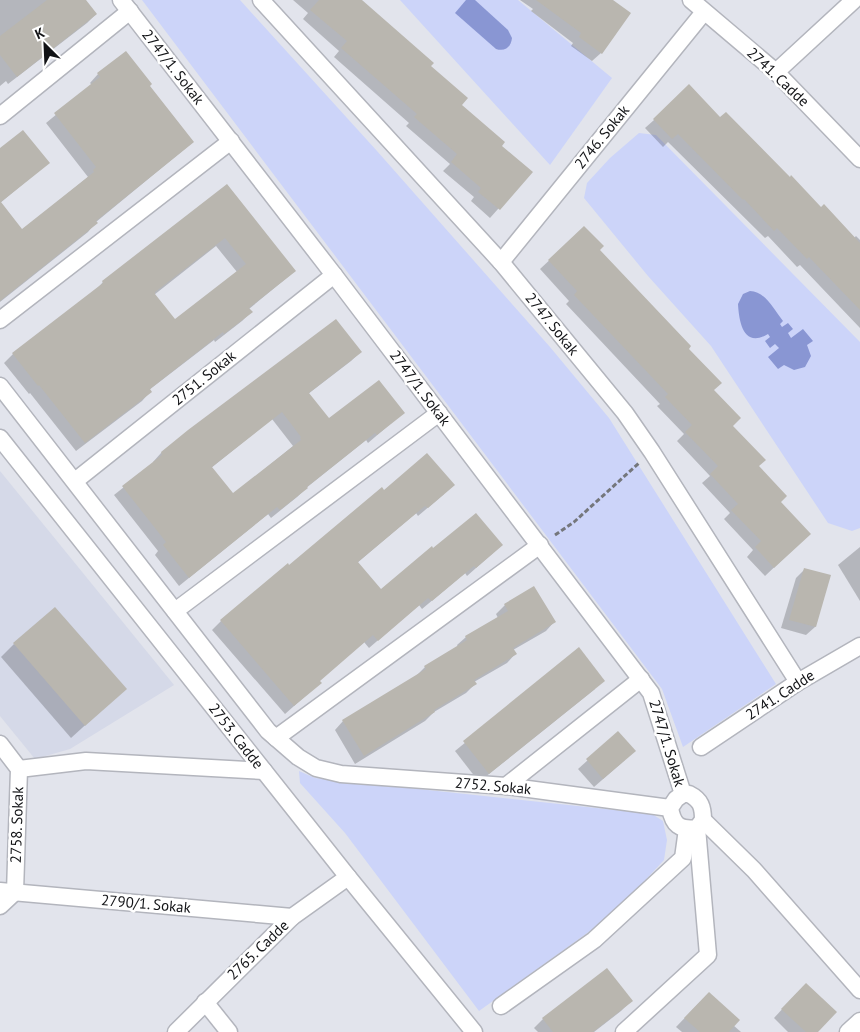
<svg xmlns="http://www.w3.org/2000/svg" width="860" height="1032" font-family="'PT Sans',sans-serif">
<style>
.built{fill:#d5d9e8}
.green{fill:#ccd4f9}
.water{fill:#8996d3}
.shadow{fill:#0003;fill-rule:evenodd}
.building{fill:#b9b6af;fill-rule:evenodd}
.lines{fill:none;stroke-linecap:round;stroke-linejoin:round}
.street-casing{stroke:#b3b5bd;stroke-width:19}
.path{stroke:#74767b;stroke-width:3;stroke-dasharray:5 2.5;stroke-linecap:butt}
.street{stroke:#fff;stroke-width:16}
.labels{text-anchor:middle;stroke-width:5;stroke-linejoin:round;paint-order:stroke}
.street-label{font-size:15px;fill:#121316;stroke:#fff}
</style>
<rect width="100%" height="100%" fill="#e2e4ec"/>
<polygon class="built" points="0,471 174,685 70,749 35,759 0,716"/>
<g class="green">
<polygon points="142,0 240,0 377,151 550,347 609,418 776,684 683,747 662,689"/>
<polygon points="400,0 518,0 612,78 550,165"/>
<polygon points="639,133 656,135 860,342 860,528 852,531 828,523 711,346 648,276 584,198 587,183 610,158"/>
<polygon points="299,771 315,778 652,814 663,821 667,840 664,860 615,913 479,1011 345,833 300,783"/>
</g>
<g class="water">
<path d="M466,0H475L508,30L512,38C511,47 505,52 496,49L455,13Z"/>
<path d="M750,291C765,291 774,310 783,321L780,324L782,327L788,323L793,329L788,333L791,338L803,329L813,341L807,345L811,356L805,367L794,370L784,365L778,369L768,357L779,348L775,344L770,348L765,341L770,337L768,334C743,349 739,321 738,304L743,294Z"/>
</g>
<g class="shadow">
<polygon points="0,0 85,0 96,14 87,23 8,84 6,81 0,86"/>
<polygon points="293,0 361,0 429,66 460,105 500,146 531,172 490,218 471,201 474,197 443,171 450,164 406,126 409,123 334,57 339,51 303,19 308,13"/>
<polygon points="520,0 611,0 601,53 592,61 571,46 573,43 531,11 533,9"/>
<polygon points="98,74 149,86 193,142 96,222 88,232 0,302 0,203 22,231 88,177 46,123 92,85 90,83"/>
<polygon points="720,119 854,238 856,236 860,240 860,328 800,265 797,267 768,236 765,238 668,142 663,147 645,128 654,120"/>
<polygon points="0,150 48,163 0,203"/>
<path d="M227,185L295,271L249,309L251,312L242,321L215,342L214,340L149,390L150,392L142,401L76,451L30,393L29,394L4,363L13,354L95,291L103,282ZM216,246L237,272L175,321L154,295Z"/>
<polygon points="584,228 599,250 687,349 713,390 731,426 779,502 801,542 765,576 747,557 753,550 724,519 730,513 702,483 710,476 677,441 684,434 657,406 660,404 566,304 569,301 540,269"/>
<path d="M360,352L351,361L308,394L329,420L403,413L368,443L366,440L306,488L297,497L271,518L268,514L179,586L155,555L158,551L114,495L154,463L153,462L161,453ZM272,419L293,446L233,495L211,468Z"/>
<polygon points="384,492 444,494 418,516 416,513 357,563 381,591 433,550 493,553 467,576 465,573 422,609 419,605 369,648 364,642 318,681 311,691 285,714 212,630 221,621"/>
<polygon points="860,547 860,601 838,565"/>
<polygon points="805,569 829,576 815,627 806,635 781,628 796,578"/>
<polygon points="505,605 554,622 546,631 513,650 515,654 507,663 474,682 475,684 466,693 434,712 425,721 355,764 335,730 343,721 416,676 425,667 458,647 457,645 466,637 498,618 496,614"/>
<polygon points="14,644 125,689 71,738 1,657"/>
<polygon points="579,649 595,689 479,782 455,751"/>
<polygon points="618,733 625,760 594,787 578,769"/>
<polygon points="605,971 630,1002 621,1011 594,1032 538,1032 534,1028 543,1019"/>
<polygon points="797,993 816,1032 788,1032 774,1018"/>
<polygon points="700,1002 733,1025 741,1032 682,1032 676,1027"/>
</g>
<g class="building">
<polygon points="47,0 86,0 97,14 17,77 0,55 0,36"/>
<polygon points="319,0 362,0 434,63 431,66 468,98 462,105 505,142 502,146 533,172 500,210 478,192 481,188 451,162 457,154 414,117 417,114 341,48 347,41 310,10"/>
<polygon points="536,0 613,0 631,13 602,54 579,37 581,33"/>
<polygon points="126,51 152,84 150,86 194,142 96,221 98,223 0,301 0,148 23,130 50,163 1,202 22,229 94,172 93,170 96,167 54,113 100,77 97,73"/>
<polygon points="689,84 720,117 726,112 790,177 791,175 821,207 824,204 860,243 860,310 809,257 807,259 777,228 774,231 744,199 743,200 678,134 672,139 653,119"/>
<path d="M227,184L296,271L249,308L253,312L224,334L223,332L150,389L152,392L85,443L39,385L38,386L12,353L103,283L102,281ZM225,238L246,264L175,319L155,294V292Z"/>
<polygon points="584,226 604,246 600,250 691,346 689,349 722,383 714,390 741,418 733,426 766,460 759,466 787,496 781,502 811,534 774,568 755,547 761,541 731,510 738,504 710,474 718,466 685,432 692,425 665,397 668,394 574,295 577,291 548,260"/>
<path d="M336,319L362,352L309,393L329,418L379,380L405,413L377,435L375,433L307,487L308,488L280,510L277,507L189,578L163,545L166,542L122,486L162,455L161,452L188,430ZM282,412L301,437L300,438L301,440L233,493L212,467Z"/>
<polygon points="427,453 455,485 428,508 425,506 358,562 381,589 432,546 433,548 476,513 503,545 476,568 474,566 432,601 428,598 378,641 373,635 320,681 322,683 294,706 220,620 288,563 289,565 382,487 384,490"/>
<polygon points="804,568 831,575 816,627 789,620"/>
<polygon points="534,586 556,622 513,648 517,654 474,680 477,684 434,710 435,712 364,756 342,720 426,669 424,666 467,640 465,636 508,611 504,604"/>
<polygon points="55,607 127,689 85,726 13,643"/>
<polygon points="579,647 605,681 489,774 463,741"/>
<polygon points="618,731 636,751 603,779 586,759"/>
<polygon points="607,968 633,1001 593,1032 553,1032 542,1018"/>
<polygon points="806,983 837,1012 818,1032 806,1032 781,1009"/>
<polygon points="709,992 740,1020 729,1032 700,1032 684,1018"/>
</g>
<g class="lines">
<defs>
<g id="street">
<polyline points="121,0 334,275 651,693 683,794"/>
<polyline points="261,0 501,262 625,413 652,452 798,682"/>
<polyline points="691,0 776,72 860,159"/>
<polyline points="776,72 854,0"/>
<polyline points="0,116 130,11"/>
<polyline points="501,262 704,12"/>
<polyline points="0,320 231,141"/>
<polyline points="0,386 268,731 298,757 316,768 341,774 506,786 670,808"/>
<polyline points="0,438 348,877 474,1032"/>
<polyline points="75,481 334,275"/>
<polyline points="175,611 439,413"/>
<polyline points="276,738 540,545"/>
<polyline points="0,744 19,769 15,892 0,906"/>
<polyline points="701,747 798,682 860,646"/>
<polyline points="19,769 86,761 264,771"/>
<polyline points="506,786 641,679"/>
<path d="M683,794H689C701,800 703,807 703,820L697,828C679,830 673,825 670,808L676,799Z"/>
<polyline points="703,820 754,870 860,990"/>
<polyline points="0,891 292,917"/>
<polyline points="205,1002 229,1032"/>
<polyline points="501,1006 594,940 683,858 687,829"/>
<polyline points="176,1032 292,917 348,877"/>
<polyline points="624,1032 708,955 697,828"/>
<polyline points="848,1032 860,1021"/>
</g>
</defs>
<use href="#street" class="street-casing"/>
<polyline class="path" points="555,535 574,522 639,463"/>
<use href="#street" class="street"/>
</g>
<g class="labels">
<g class="street-label">
<text transform="translate(173 67) rotate(52)" y="5">2747/1. Sokak</text>
<text transform="translate(778 77) rotate(43)" y="5">2741. Cadde</text>
<text transform="translate(602 137) rotate(-51)" y="5">2746. Sokak</text>
<text transform="translate(552 324) rotate(51)" y="5">2747. Sokak</text>
<text transform="translate(204 378) rotate(-39)" y="5">2751. Sokak</text>
<text transform="translate(420 388) rotate(53)" y="5">2747/1. Sokak</text>
<text transform="translate(780 695) rotate(-33)" y="5">2741. Cadde</text>
<text transform="translate(236 736) rotate(52)" y="5">2753. Cadde</text>
<text transform="translate(667 743) rotate(73)" y="5">2747/1. Sokak</text>
<text transform="translate(493 786) rotate(5)" y="5">2752. Sokak</text>
<text transform="translate(17 825) rotate(-88)" y="5">2758. Sokak</text>
<text transform="translate(146 904) rotate(5)" y="5">2790/1. Sokak</text>
<text transform="translate(258 950) rotate(-44)" y="5">2765. Cadde</text>
</g>
</g>
<g transform="translate(45 45) rotate(336)" stroke="#ffffff" stroke-width="4" paint-order="stroke">
<path d="M0-4L9 19L0 12L-9 19Z" fill="#121316"/>
<text y="-8" font-size="14" font-weight="bold" text-anchor="middle" fill="#121316">K</text>
</g>
</svg>
